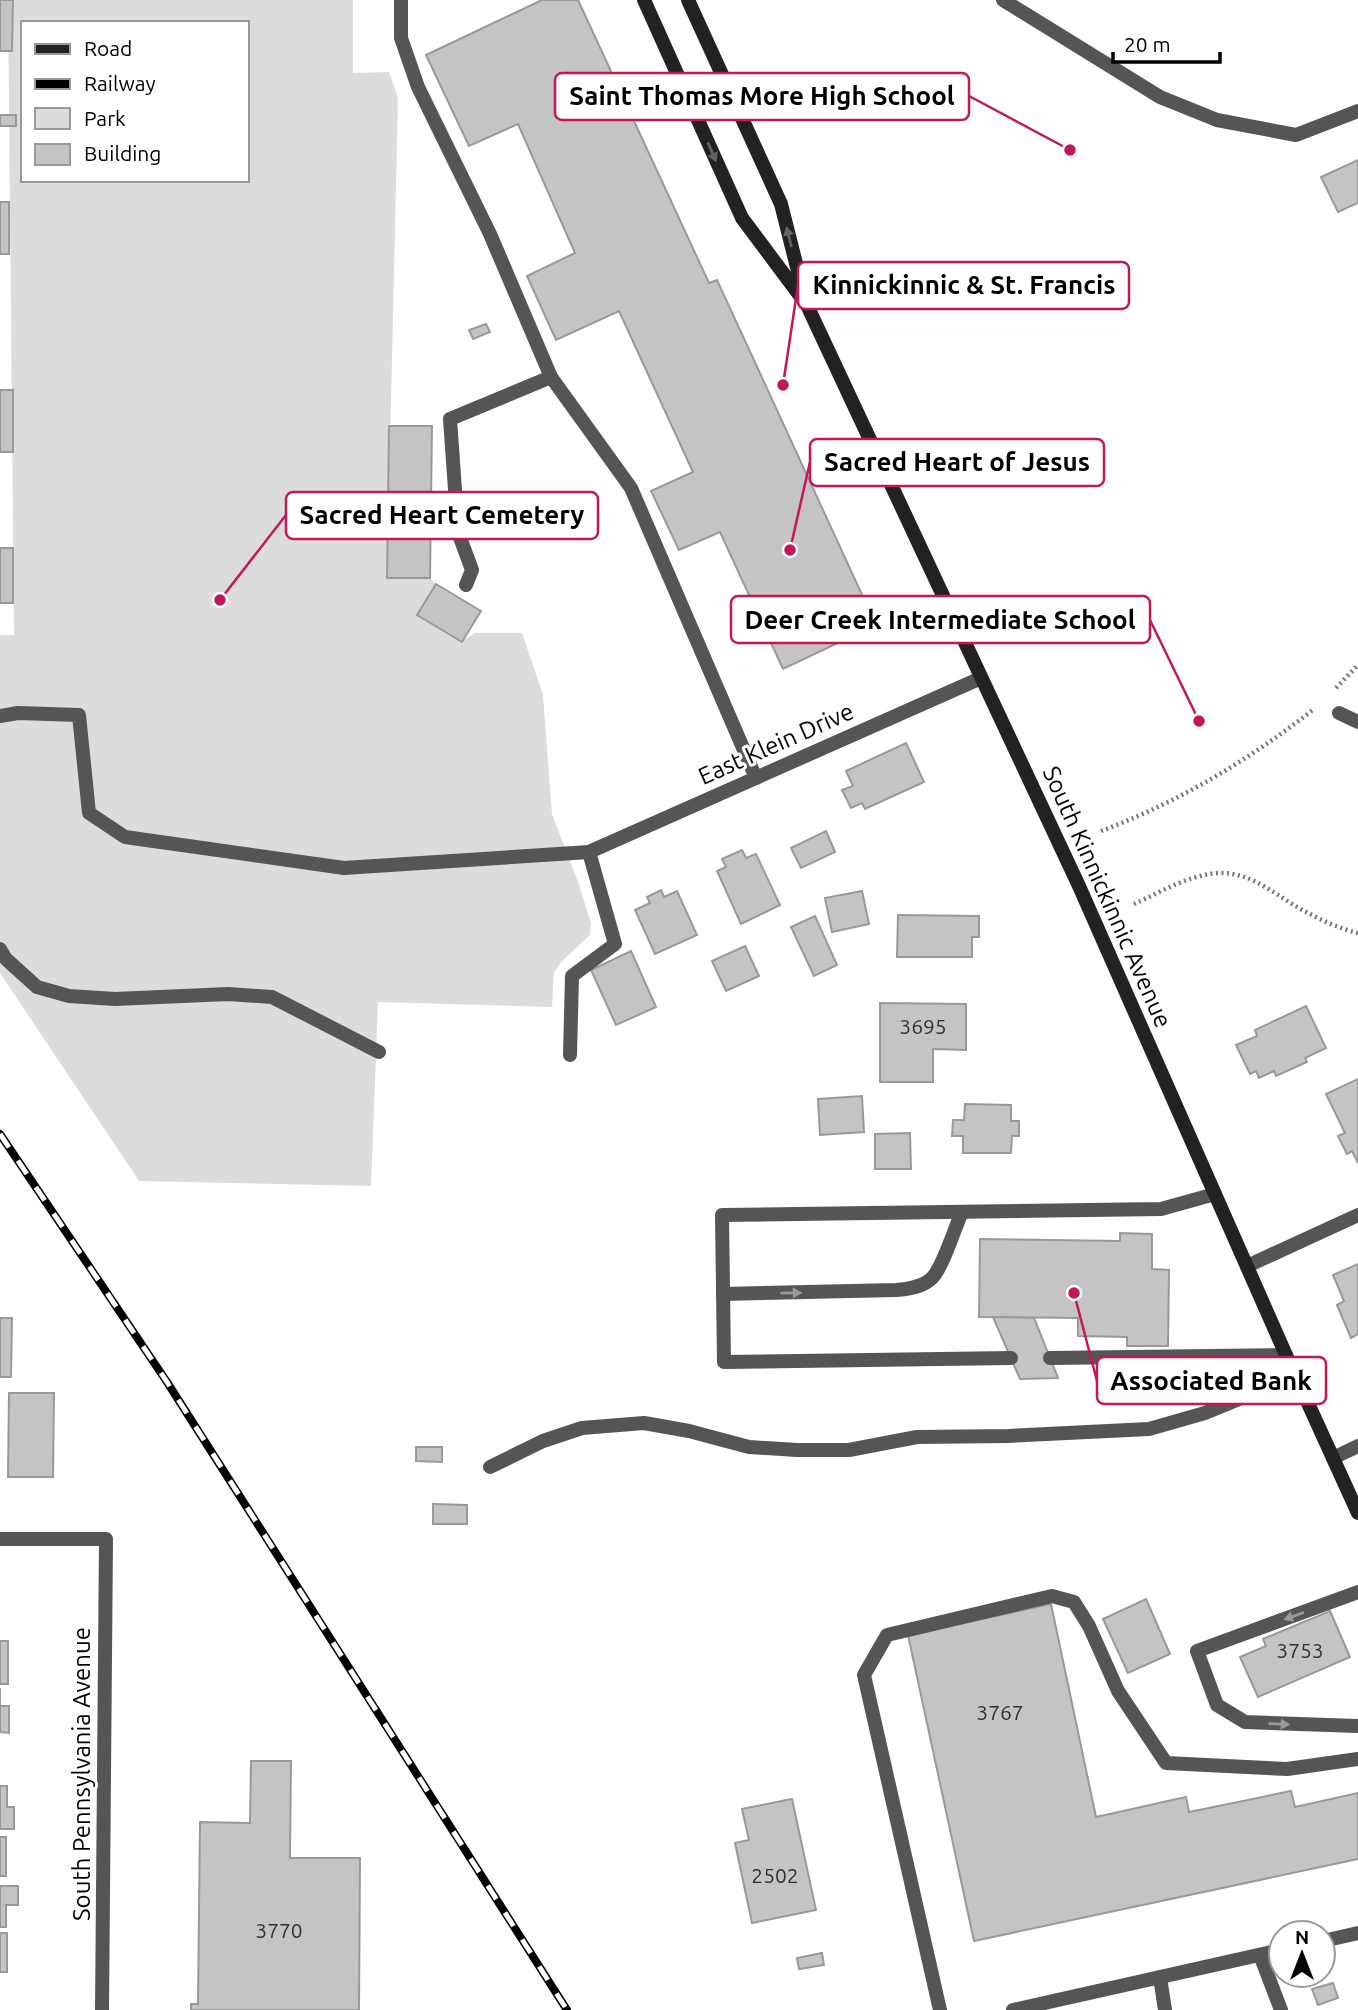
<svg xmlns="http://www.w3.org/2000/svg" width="1358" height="2010" font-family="Ubuntu,sans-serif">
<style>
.green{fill:#dcdcdc;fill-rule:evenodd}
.building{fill:#c4c4c4;stroke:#999;stroke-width:2}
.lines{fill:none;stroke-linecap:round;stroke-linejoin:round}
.path{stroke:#777;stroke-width:4.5;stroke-dasharray:2 3.5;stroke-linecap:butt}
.lane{stroke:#555;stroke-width:14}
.street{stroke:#555;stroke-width:14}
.secondary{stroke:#222;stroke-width:14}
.rail-casing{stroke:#000;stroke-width:8}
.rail{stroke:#fff;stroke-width:5;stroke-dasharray:16;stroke-linecap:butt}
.oneway{fill:#646464}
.oneway2{fill:#999}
.labels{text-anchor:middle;stroke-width:6;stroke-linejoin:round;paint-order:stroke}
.number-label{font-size:21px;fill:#313131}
.street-label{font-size:24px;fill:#000;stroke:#fff}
.leader{fill:none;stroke:#c2185b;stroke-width:2.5}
.callout-dot{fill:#c2185b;stroke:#fff;stroke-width:2.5}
.callout{fill:#fff;stroke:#c2185b;stroke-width:2.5}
.callout-label{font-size:26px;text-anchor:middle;font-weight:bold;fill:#000}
</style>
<rect width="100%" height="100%" fill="#fff"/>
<path class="green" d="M8,0H353V73L389,72L398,98L387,577L430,578L436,584L418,616L461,642L475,633H522L543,695L552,814L578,882L591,923L590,935L561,962L554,972L552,1007L378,1002L371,1186L139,1181L0,973V635H14ZM23,23H247V180H23Z"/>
<g class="building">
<polygon points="0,0 13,0 12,51 0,51"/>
<polygon points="542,0 578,0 709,283 717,280 876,625 783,669 720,532 679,550 651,491 693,472 619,311 556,340 527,276 575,253 518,124 469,146 426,55"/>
<rect x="0" y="115" width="16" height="11"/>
<polygon points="1358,160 1358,203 1338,212 1321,177"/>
<rect x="0" y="202" width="9" height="52"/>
<polygon points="486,324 490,332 473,339 469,330"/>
<rect x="0" y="390" width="13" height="62"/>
<polygon points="389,426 432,426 430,578 387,578"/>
<rect x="0" y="548" width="13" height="55"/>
<polygon points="436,584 481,611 462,642 417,615"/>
<polygon points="906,743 924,782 865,809 862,803 851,808 842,790 853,786 846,771"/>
<polygon points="826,831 835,852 801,868 791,848"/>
<polygon points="742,850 746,858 756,854 780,905 741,924 717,871 726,867 722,859"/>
<polygon points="661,890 664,897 677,891 697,935 655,954 635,910 650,903 647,897"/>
<polygon points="862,891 869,924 832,932 825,898"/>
<polygon points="898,915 979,916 979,937 972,937 972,957 897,957"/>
<polygon points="815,916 837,965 814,976 791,927"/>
<polygon points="745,946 759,976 726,991 712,961"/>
<polygon points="631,951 656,1007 616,1025 591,970"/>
<polygon points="880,1003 966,1004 966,1050 933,1049 933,1082 880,1082"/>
<polygon points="1306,1006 1326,1048 1305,1058 1307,1062 1276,1076 1274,1071 1259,1078 1256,1071 1250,1074 1236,1045 1257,1036 1255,1030"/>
<polygon points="1358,1079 1358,1163 1352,1151 1347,1154 1338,1136 1345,1133 1326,1094"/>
<polygon points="862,1096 864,1132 820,1135 818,1099"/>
<polygon points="965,1104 1011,1105 1011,1121 1019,1121 1019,1136 1012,1136 1011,1153 963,1153 963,1136 952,1136 953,1120 964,1120"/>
<polygon points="910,1133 911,1169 875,1169 875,1134"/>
<polygon points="1120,1233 1152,1234 1152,1269 1169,1270 1168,1346 1127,1346 1127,1337 1078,1336 1078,1318 979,1317 980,1239 1120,1241"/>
<polygon points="1358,1264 1358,1334 1351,1338 1337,1305 1344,1301 1333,1275"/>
<polygon points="993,1317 1034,1318 1058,1378 1020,1379"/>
<polygon points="0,1318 12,1318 11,1377 0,1377"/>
<polygon points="9,1393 54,1393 53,1477 8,1477"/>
<polygon points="416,1447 442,1447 442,1462 416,1461"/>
<polygon points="433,1504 467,1505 467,1524 433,1524"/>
<polygon points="1146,1599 1170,1654 1128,1673 1103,1619"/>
<polygon points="1051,1604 1096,1817 1186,1797 1189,1812 1291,1791 1295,1807 1358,1793 1358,1859 974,1941 908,1635"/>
<polygon points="1330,1611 1350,1657 1258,1697 1240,1657 1266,1646 1263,1639"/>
<rect x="0" y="1641" width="8" height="43"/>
<polygon points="0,1688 0,1706 9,1706 9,1733 0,1732"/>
<polygon points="251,1761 291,1761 290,1858 360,1858 359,2010 191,2010 191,2004 198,2004 200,1822 250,1823"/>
<polygon points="0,1786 7,1786 7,1807 14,1807 14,1829 0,1829"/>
<polygon points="792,1799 816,1910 752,1923 735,1843 749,1840 742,1809"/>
<rect x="0" y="1837" width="6" height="39"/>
<polygon points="0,1886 18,1886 18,1905 6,1905 6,1927 0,1927"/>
<rect x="0" y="1933" width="7" height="39"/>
<polygon points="822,1953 824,1965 799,1969 797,1958"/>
<polygon points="1333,1983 1338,1998 1318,2005 1312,1989"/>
</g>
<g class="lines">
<g class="path">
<polyline points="1336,688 1358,665"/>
<path d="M1101,831C1179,802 1249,760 1314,709"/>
<path d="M1134,904C1161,892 1190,874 1220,873C1253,872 1280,899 1308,913C1323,921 1341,929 1358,933"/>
</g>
<g class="lane">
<polyline points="401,0 401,38 418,87 490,234 551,377 631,488 756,778"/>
<polyline points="1003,0 1160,97 1217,120 1296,135 1358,111"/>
<polyline points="466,585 472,570 458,532 450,419 551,377"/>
<polyline points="1339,713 1358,722"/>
<polyline points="0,716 18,713 79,715 89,813 125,837 344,868 589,852 615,944 572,976 570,1055"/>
<polyline points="0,949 6,959 37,987 69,996 115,999 228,994 272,997 379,1052"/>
<polyline points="1247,1266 1358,1215"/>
<path d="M723,1294L896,1290C909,1289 923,1287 932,1278C943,1267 955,1227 962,1212"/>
<polyline points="1011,1358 724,1362 722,1215 1161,1209 1215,1194"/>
<polyline points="1050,1358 1286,1355"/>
<polyline points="490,1467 543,1441 582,1428 644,1423 689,1431 749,1447 797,1450 849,1450 917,1437 1008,1436 1149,1429 1205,1413 1295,1376"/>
<polyline points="1358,1592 1197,1651 1217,1705 1245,1722 1358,1726"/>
<polyline points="1260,1955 1281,2010"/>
<polyline points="1160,1977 1165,2010"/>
<polyline points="940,2010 864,1675 887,1635 1052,1596 1074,1602 1089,1626 1118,1691 1166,1763 1287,1769 1358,1759"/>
</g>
<g class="street">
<polyline points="589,852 981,678"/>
<polyline points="1333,1458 1358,1446"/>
<polyline points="0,1539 106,1539 102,2010"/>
<polyline points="1323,1941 1358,1933"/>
<polyline points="1013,2010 1281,1950"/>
</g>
<g class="secondary">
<polyline points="644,0 742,218 801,297"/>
<polyline points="688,0 781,204 806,303 1079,886 1286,1355 1358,1513"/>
</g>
<defs>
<polyline id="rail" points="0,1134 167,1382 567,2010"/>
</defs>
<use href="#rail" class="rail-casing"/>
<use href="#rail" class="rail"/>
</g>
<defs><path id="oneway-solid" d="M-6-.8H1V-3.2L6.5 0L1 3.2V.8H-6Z" transform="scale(1.75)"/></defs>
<g class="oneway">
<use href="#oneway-solid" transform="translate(712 152) rotate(66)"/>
<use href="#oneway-solid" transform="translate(789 237) rotate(-104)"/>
</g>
<g class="oneway2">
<use href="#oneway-solid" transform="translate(791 1293) rotate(-1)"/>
<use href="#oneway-solid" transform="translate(1294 1616) rotate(160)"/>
<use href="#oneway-solid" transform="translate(1279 1724) rotate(2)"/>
</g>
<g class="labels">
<g class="number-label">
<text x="923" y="1034">3695</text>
<text x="1300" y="1658">3753</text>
<text x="1000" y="1720">3767</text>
<text x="775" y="1883">2502</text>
<text x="279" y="1938">3770</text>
</g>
<g class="street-label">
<text transform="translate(776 744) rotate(-24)" y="8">East Klein Drive</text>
<text transform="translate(1107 897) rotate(66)" y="8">South Kinnickinnic Avenue</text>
<text transform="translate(82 1774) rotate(-90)" y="8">South Pennsylvania Avenue</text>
</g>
</g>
<path class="leader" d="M1070 150L969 96M783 385L798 285M790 550L810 462M220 600L286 515M1199 721L1150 620M1074 1293L1097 1381"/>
<g class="callout-dot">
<circle cx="1070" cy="150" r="7"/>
<circle cx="783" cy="385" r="7"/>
<circle cx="790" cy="550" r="7"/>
<circle cx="220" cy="600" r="7"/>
<circle cx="1199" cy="721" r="7"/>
<circle cx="1074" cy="1293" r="7"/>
</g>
<g class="callout">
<rect x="555" y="73" width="414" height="47" rx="7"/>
<rect x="798" y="262" width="331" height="47" rx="7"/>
<rect x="810" y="439" width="294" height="47" rx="7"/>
<rect x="286" y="492" width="312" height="47" rx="7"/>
<rect x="731" y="596" width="419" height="47" rx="7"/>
<rect x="1097" y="1357" width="229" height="47" rx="7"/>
</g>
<g class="callout-label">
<text x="762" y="105">Saint Thomas More High School</text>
<text x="964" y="294">Kinnickinnic &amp; St. Francis</text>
<text x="957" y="471">Sacred Heart of Jesus</text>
<text x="442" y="524">Sacred Heart Cemetery</text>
<text x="940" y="629">Deer Creek Intermediate School</text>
<text x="1211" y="1390">Associated Bank</text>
</g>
<rect x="21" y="21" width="228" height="161" fill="#ffffff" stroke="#999999" stroke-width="2"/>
<rect x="35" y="44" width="35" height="10" fill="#222222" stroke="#999999" stroke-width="2"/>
<text x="84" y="56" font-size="21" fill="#000000">Road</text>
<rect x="35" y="79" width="35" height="10" fill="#000000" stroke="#999999" stroke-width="2"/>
<text x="84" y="91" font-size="21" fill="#000000">Railway</text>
<rect x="35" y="108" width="35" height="21" fill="#dcdcdc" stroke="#999999" stroke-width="2"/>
<text x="84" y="126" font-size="21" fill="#000000">Park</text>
<rect x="35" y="144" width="35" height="21" fill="#c4c4c4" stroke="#999999" stroke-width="2"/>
<text x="84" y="161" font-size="21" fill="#000000">Building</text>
<g transform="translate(1302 1954)"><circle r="33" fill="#ffffff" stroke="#999999" stroke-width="2"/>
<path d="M0-5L12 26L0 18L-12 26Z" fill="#000000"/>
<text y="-10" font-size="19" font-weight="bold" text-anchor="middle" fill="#000000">N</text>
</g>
<path d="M1113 52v10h107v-10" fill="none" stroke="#000000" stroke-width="3.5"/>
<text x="1124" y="52" font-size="21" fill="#000000" stroke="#ffffff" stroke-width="5" paint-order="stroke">20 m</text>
</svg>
